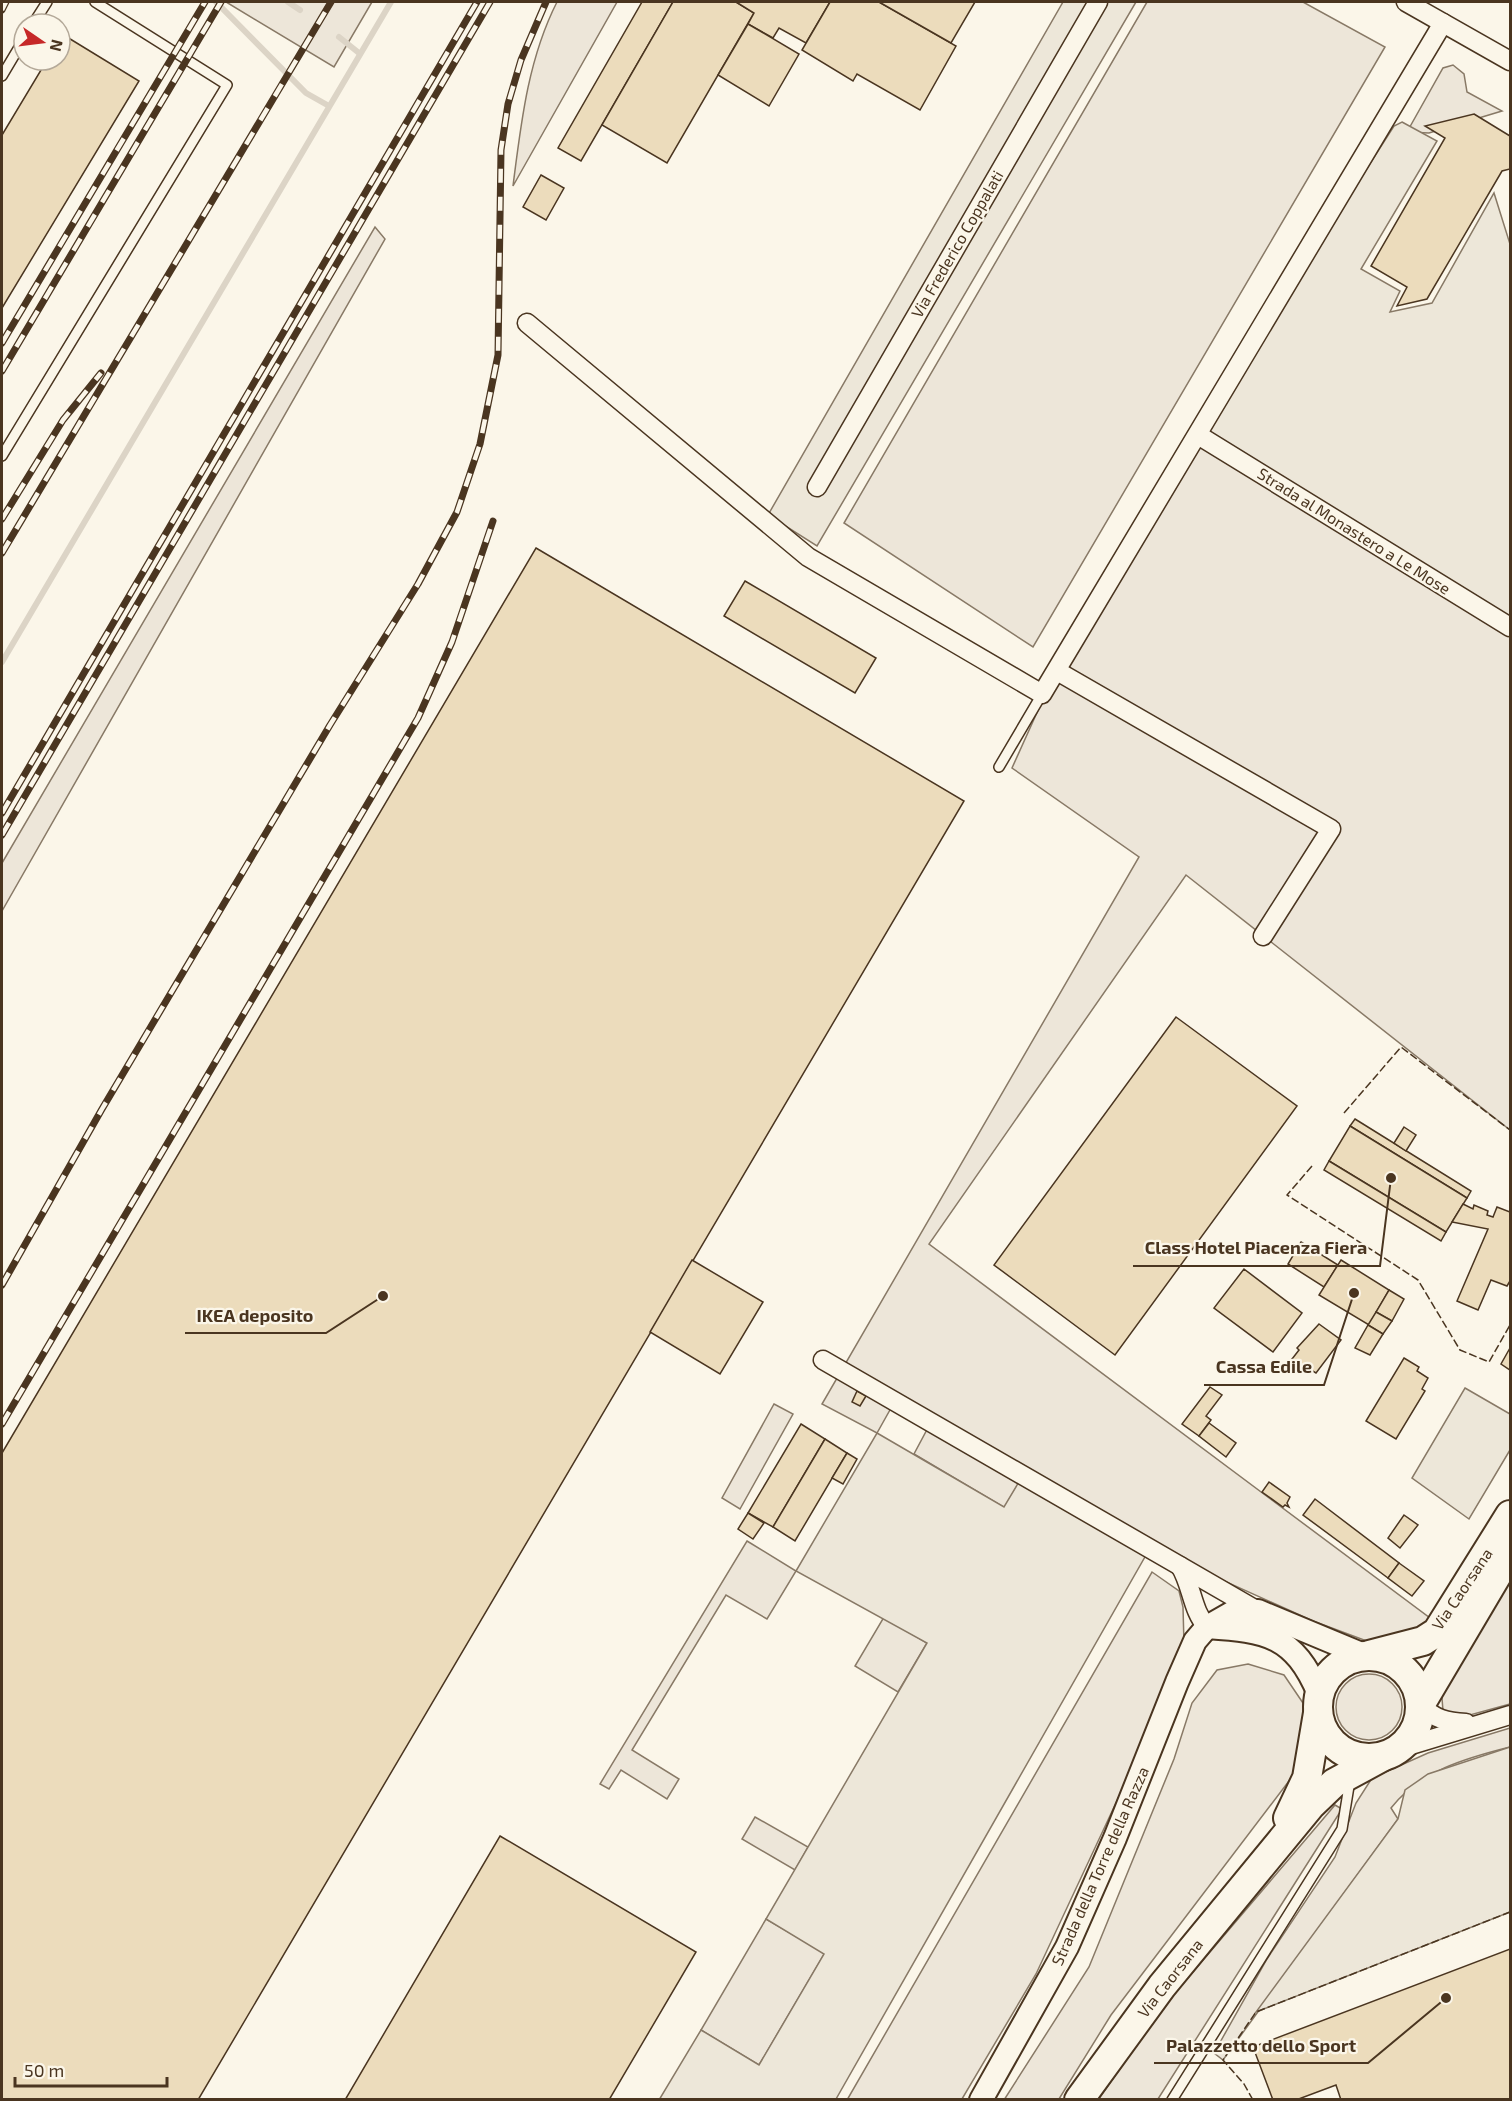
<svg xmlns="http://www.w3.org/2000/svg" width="1512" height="2101" font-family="'Exo 2',sans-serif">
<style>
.green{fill:#ede6d9;stroke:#887966;stroke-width:1.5}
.parking{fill:#ede7d9;stroke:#887966;stroke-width:1.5}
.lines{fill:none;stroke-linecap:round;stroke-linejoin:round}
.stream{stroke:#dcd4c6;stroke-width:6}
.building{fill:#ecdcbc;stroke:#4a3520;stroke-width:1.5}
.service-casing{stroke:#4a3520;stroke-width:12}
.minor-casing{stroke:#4a3520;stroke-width:21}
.tertiary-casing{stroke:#4a3520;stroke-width:26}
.primary-casing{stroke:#4a3520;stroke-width:32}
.service{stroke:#fbf6e9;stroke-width:9}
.minor{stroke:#fbf6e9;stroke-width:18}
.tertiary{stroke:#fbf6e9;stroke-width:22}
.primary{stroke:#fbf6e9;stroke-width:28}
.rail-casing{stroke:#4a3520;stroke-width:7}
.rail{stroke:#fbf6e9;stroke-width:4.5;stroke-dasharray:14;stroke-linecap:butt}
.fence{stroke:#4a3520;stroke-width:1.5;stroke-dasharray:8 3;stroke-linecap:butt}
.labels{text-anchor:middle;stroke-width:4.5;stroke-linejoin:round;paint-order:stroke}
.street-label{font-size:16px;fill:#4a3520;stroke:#fbf6e9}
.leader{fill:none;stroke:#4a3520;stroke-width:2}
.callout-dot{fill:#4a3520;stroke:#fbf6e9;stroke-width:2}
.callout-label{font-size:18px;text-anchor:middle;font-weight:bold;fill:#4a3520;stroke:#fbf6e9;stroke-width:4.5;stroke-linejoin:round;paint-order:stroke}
</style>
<rect width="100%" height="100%" fill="#fbf6e9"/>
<g class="green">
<polygon points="226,2 372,2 334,67"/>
<path d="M557,2H617L513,186C521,123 528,59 557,2Z"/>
<polygon points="1147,2 1303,2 1385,47 1033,647 844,523"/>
<polygon points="1453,65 1464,74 1467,92 1502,111 1429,133 1407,132 1443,68"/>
<polygon points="375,227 385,239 2,911 2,863"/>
<polygon points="1193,440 1510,634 1510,1130 1186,875 929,1244 1438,1624 1372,1643 1313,1621 1151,1548 1023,1475 1005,1508 914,1454 931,1422 895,1401 877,1433 822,1404 1139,857 1012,768 1044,697"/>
<polygon points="774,1404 793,1414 740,1509 722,1498"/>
<polygon points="747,1541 796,1571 767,1619 726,1595 632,1750 679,1779 667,1799 621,1770 609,1789 600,1784"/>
<polygon points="1510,1569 1510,1704 1470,1715 1443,1711 1441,1685"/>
<polygon points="1152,1572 1179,1591 1183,1607 1184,1644 1122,1790 1036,1974 962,2099 847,2100"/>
<polygon points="884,1617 927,1643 898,1692 855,1666"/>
<polygon points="1248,1664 1284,1675 1303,1703 1303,1732 1292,1777 1111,2015 1059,2099 1004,2100 1089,1967 1174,1759 1192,1703 1217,1670"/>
<circle cx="1369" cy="1707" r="33"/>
<path d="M1510,1728V1747C1466,1758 1420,1771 1391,1808L1398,1819L1223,2060L1214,2053L1267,1959L1335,1857L1356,1803L1372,1778L1428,1753Z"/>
<polygon points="1335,1805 1342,1809 1158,2099 1098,2100 1164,2006"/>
<polygon points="755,1817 808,1847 795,1870 742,1839"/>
<polygon points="766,1919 825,1953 759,2065 701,2030"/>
</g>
<g class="parking">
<polygon points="1063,2 1136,2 817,546 768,515"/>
<polygon points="1402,122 1437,141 1361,269 1400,291 1390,312 1432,303 1494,193 1510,244 1510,634 1193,440 1394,126"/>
<polygon points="1465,1388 1510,1414 1510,1450 1469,1519 1412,1478"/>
<polygon points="877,1433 1004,1507 1023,1475 1150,1548 836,2099 659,2100 701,2030 759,2065 824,1954 766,1919 927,1643 796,1571"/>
<polygon points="1510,1747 1510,1912 1256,2012 1398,1819 1405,1790 1428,1774"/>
</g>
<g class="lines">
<g class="stream">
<polyline points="216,2 306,93 329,106"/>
<polyline points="288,2 300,10"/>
<polyline points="339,37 359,53"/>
<polyline points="2,662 391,2"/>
</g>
</g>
<g class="building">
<polygon points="642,2 673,2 581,161 558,148"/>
<polygon points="673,2 736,2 754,13 667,163 602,125"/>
<polygon points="736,2 830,2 806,43 779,28 773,38 748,24 754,13"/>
<polygon points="830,2 879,2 956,46 920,110 857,74 853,81 802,50"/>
<polygon points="879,2 975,2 951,43"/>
<polygon points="748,24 799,54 769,106 718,75"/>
<polygon points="62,34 139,81 2,308 2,135 47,60 60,60"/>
<polygon points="1474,114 1510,136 1510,169 1502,171 1427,299 1397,306 1407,287 1371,266 1445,138 1425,126"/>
<polygon points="541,175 564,188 546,220 523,207"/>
<polygon points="536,548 964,801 198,2100 2,2100 2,1453"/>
<polygon points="745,581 876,658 855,693 724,616"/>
<polygon points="1176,1017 1297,1106 1115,1355 994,1265"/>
<polygon points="1355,1119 1471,1191 1467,1198 1350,1126"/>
<polygon points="1350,1126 1467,1198 1446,1232 1329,1161"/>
<polygon points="1404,1127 1416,1135 1406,1151 1394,1143"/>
<polygon points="1329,1161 1446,1232 1441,1241 1324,1170"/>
<polygon points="1463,1204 1473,1209 1474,1205 1488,1211 1487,1215 1493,1217 1497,1207 1510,1212 1510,1281 1507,1286 1491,1280 1478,1310 1457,1301 1488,1229 1452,1222"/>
<polygon points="1301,1242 1338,1265 1324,1287 1288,1264"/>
<polygon points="692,1260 763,1302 720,1374 650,1332"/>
<polygon points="1341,1260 1389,1290 1369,1325 1319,1295"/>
<polygon points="1244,1269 1302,1313 1273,1352 1214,1308"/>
<polygon points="1389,1290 1404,1299 1392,1321 1376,1312"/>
<polygon points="1376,1312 1392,1321 1383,1334 1368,1325"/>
<polygon points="1319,1324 1341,1340 1316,1373 1292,1359 1299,1350 1297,1348"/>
<polygon points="1368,1325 1383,1334 1370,1355 1355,1348"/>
<polygon points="1510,1348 1510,1370 1501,1364"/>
<polygon points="1404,1358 1419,1367 1417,1371 1428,1378 1422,1389 1425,1391 1396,1439 1366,1421"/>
<polygon points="1210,1387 1222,1395 1206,1416 1211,1420 1199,1436 1182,1424"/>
<polygon points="857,1391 866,1396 860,1406 852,1402"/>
<polygon points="1209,1423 1236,1443 1226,1457 1199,1436"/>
<polygon points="801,1424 825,1439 773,1527 748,1513"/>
<polygon points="825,1439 847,1453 795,1541 773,1527"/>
<polygon points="847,1453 857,1459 843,1484 832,1478"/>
<polygon points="1269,1482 1290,1497 1287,1503 1289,1507 1285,1505 1283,1507 1262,1492"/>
<polygon points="1315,1499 1399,1563 1388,1578 1303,1515"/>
<polygon points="748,1513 764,1523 753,1539 738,1529"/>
<polygon points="1404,1515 1418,1525 1400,1548 1388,1538"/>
<polygon points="1399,1563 1424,1581 1412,1596 1388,1578"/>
<polygon points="500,1836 696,1952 609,2100 345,2100"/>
<polygon points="1510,1949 1510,2100 1341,2100 1336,2085 1296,2100 1273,2100 1253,2047"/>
</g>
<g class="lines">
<defs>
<g id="service">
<polyline points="33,24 47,2"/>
<polyline points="2,76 24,39"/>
<polyline points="2,456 227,85 95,2"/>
<polyline points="999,767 1042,694"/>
<polyline points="1172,2100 1342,1829 1350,1780"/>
</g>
<g id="minor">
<polyline points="1406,2 1510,61"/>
<polyline points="527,323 808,557 1042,694 1443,23"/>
<polyline points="1198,435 1510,627"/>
<polyline points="817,487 1098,2"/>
<polyline points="1057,671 1331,829 1263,936"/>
<polyline points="823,1360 1258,1611"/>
<path d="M1180,1566C1192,1585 1192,1611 1207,1627"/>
<path d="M1420,1705C1435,1719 1446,1722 1466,1723"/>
<polyline points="1398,1749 1510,1715"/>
</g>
<g id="tertiary">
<path d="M1207,1627C1267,1631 1294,1635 1319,1694"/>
<polyline points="981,2100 1067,1947 1115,1838 1177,1682 1195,1641 1207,1627 1235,1611 1258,1611 1366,1656"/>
</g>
<g id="primary">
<polyline points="1369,1655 1423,1641 1437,1632 1510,1515"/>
<circle cx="1369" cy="1707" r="51"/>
<polyline points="1420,1705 1510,1553"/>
<polyline points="1288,1818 1307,1778 1318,1713"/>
<polyline points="1079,2100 1162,1986 1310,1806 1334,1783 1382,1757"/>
</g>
</defs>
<use href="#service" class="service-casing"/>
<use href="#minor" class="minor-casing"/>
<use href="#tertiary" class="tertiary-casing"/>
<use href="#primary" class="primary-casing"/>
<use href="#service" class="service"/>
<use href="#minor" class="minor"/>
<use href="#tertiary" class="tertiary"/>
<use href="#primary" class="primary"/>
<defs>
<g id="rail">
<polyline points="2,10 6,2"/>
<polyline points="2,343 205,2"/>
<polyline points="2,371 221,2"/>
<polyline points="2,519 63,420 101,373"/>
<polyline points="2,553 331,2"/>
<polyline points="2,813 477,2"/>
<polyline points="2,835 490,2"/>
<polyline points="2,1285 102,1109 330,725 418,584 457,512 480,444 498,355 501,150 508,104 521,60 546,2"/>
<polyline points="2,1424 418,718 452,642 493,521"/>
</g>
</defs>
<use href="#rail" class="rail-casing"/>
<use href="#rail" class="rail"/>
<g class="fence">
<polyline points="1344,1113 1401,1047 1510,1130"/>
<polyline points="1312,1166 1287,1195 1418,1280 1460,1350 1489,1362 1510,1325"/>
<polyline points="1253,2100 1244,2084 1223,2060 1256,2012 1510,1912"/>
</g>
</g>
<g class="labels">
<g class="street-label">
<text transform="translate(957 244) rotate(-60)" y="6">Via Frederico Coppalati</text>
<text transform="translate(1354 531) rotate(32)" y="6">Strada al Monastero a Le Mose</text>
<text transform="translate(1462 1589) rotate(-56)" y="6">Via Caorsana</text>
<text transform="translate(1100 1866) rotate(-66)" y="6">Strada della Torre della Razza</text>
<text transform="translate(1170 1978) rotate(-52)" y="6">Via Caorsana</text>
</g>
</g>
<path class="leader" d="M1391 1178L1380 1266H1133M383 1296L326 1333H185M1354 1293L1324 1385H1204M1446 1998L1368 2063H1154"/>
<g class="callout-dot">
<circle cx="1391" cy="1178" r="6"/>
<circle cx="383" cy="1296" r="6"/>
<circle cx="1354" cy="1293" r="6"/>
<circle cx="1446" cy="1998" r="6"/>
</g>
<g class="callout-label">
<text x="1256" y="1254">Class Hotel Piacenza Fiera</text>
<text x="255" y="1322">IKEA deposito</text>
<text x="1264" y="1373">Cassa Edile</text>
<text x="1261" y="2052">Palazzetto dello Sport</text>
</g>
<rect width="1512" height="2101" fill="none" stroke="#4a3520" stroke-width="6"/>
<g transform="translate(42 42) rotate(104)"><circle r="28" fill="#fbf6e9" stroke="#b4a999" stroke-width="1.5"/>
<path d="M0-4.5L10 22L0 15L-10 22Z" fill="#c62828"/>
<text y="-9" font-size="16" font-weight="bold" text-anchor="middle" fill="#4a3520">N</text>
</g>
<path d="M15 2077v9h152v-9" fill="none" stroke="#4a3520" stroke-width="3"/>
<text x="24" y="2077" font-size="18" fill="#4a3520" stroke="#fbf6e9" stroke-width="4.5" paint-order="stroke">50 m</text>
</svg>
